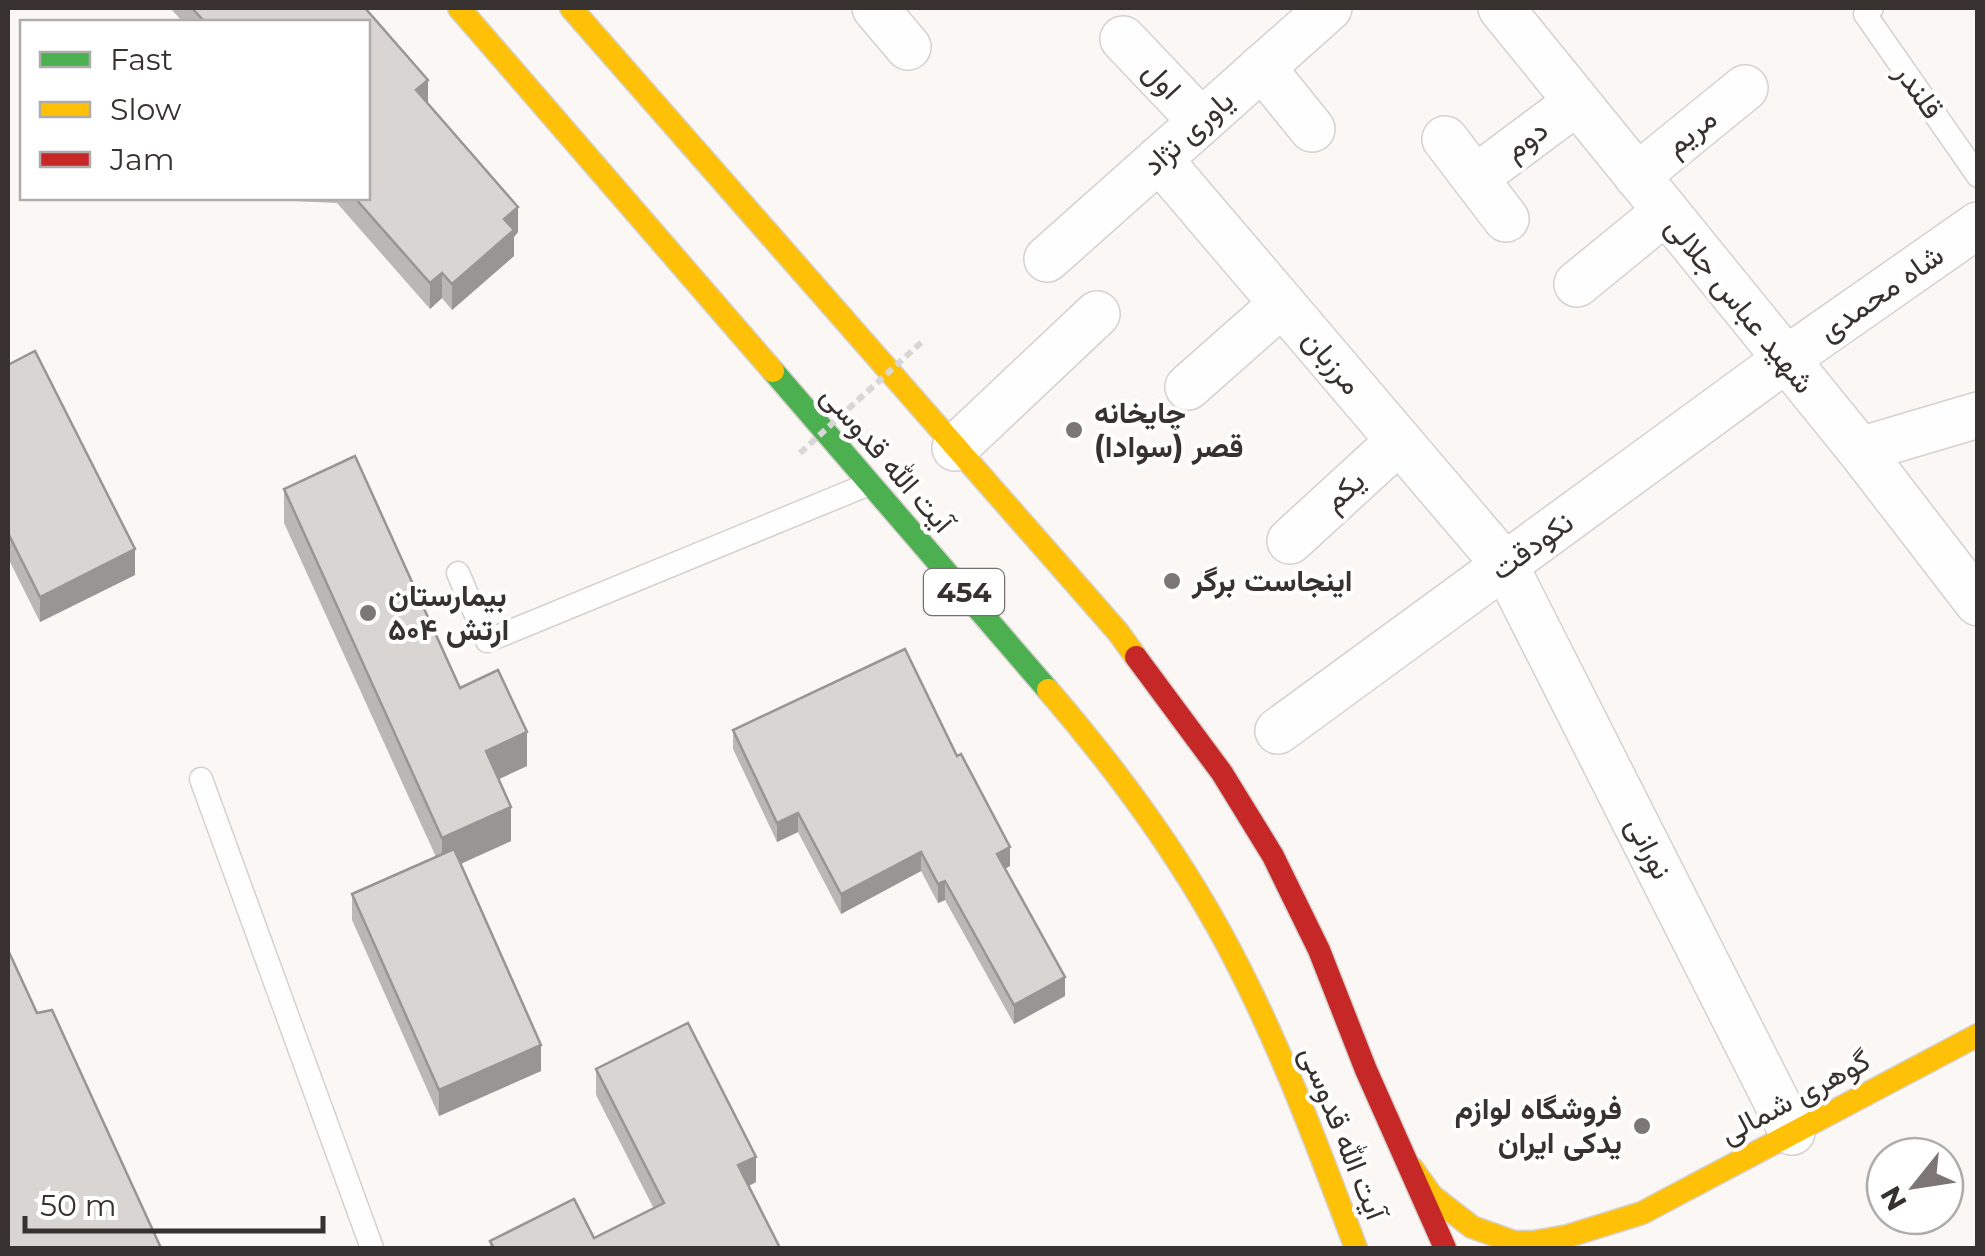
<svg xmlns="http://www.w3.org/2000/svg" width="1985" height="1256" font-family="Montserrat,Vazirmatn,sans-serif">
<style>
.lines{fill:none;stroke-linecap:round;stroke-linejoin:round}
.lane-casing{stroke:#d5d1cf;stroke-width:25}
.street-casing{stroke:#d5d1cf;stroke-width:48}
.fast-casing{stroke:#d5d1cf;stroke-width:25}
.slow-casing{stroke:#d5d1cf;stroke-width:25}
.jam-casing{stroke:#d5d1cf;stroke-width:25}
.lane{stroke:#fefefe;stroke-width:22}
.street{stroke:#fefefe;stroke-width:45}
.fast{stroke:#4caf50;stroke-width:22}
.slow{stroke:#ffc107;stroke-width:22}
.jam{stroke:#c62828;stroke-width:22}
.path-bridge{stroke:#d8d7d6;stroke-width:6;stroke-dasharray:8 5;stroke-linecap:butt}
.wall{fill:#bbb7b5}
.shaded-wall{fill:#989594}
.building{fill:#d9d5d3;stroke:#989594;stroke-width:2.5}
.poi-dot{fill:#7c7775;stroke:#fff;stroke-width:4}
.labels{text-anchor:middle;stroke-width:8;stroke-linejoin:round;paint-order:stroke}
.shield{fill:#fff;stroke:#73706e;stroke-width:2.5}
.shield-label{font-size:28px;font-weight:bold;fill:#373230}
.street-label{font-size:30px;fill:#373230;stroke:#fff}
.poi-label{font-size:30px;font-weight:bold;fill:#373230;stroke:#fff;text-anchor:start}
</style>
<rect width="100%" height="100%" fill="#fbf7f5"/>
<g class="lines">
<defs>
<g id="lane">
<polyline points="1872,8 1865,14 1978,176"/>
<polyline points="458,573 487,641 869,484"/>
<polyline points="201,779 372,1248"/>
</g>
<g id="street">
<polyline points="875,8 908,47"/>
<polyline points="1501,8 1860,450 1978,603"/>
<polyline points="1123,39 1201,121"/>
<polyline points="1262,67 1312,129"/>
<polyline points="1445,139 1506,219"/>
<polyline points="1159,159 1505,565 1792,1132"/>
<polyline points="1637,176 1745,88"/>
<polyline points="1475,178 1577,102"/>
<polyline points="1047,259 1329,8"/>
<polyline points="1577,284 1665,212"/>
<polyline points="1188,387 1282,304"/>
<polyline points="955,448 1097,314"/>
<polyline points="1860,450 1978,415"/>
<polyline points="1290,541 1399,441"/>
<polyline points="1278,731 1785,360 1978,225"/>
</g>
<polyline id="fast" points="773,371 1048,690"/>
<g id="slow">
<polyline points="459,8 773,371"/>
<polyline points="571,8 1118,632 1136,657"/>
<path d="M1048,690C1111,763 1170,842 1217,926C1274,1028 1315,1139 1356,1248"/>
<polyline points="1412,1168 1432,1196 1472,1227 1514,1242 1534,1242 1568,1236 1642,1213 1978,1035"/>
</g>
<polyline id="jam" points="1136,657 1222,773 1273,856 1319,950 1366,1070 1445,1248"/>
</defs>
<use href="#lane" class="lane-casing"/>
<use href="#street" class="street-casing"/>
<use href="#fast" class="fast-casing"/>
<use href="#slow" class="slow-casing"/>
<use href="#jam" class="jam-casing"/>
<use href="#lane" class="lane"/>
<use href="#street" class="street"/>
<use href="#fast" class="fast"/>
<use href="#slow" class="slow"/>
<use href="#jam" class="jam"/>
<polyline class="path-bridge" points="800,453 925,339"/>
</g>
<g class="wall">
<polygon points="170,8 365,8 428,103 518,232 514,237 514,256 452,310 442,298 430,309 337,203 251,199 250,198 368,198 368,22 183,22"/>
<polygon points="8,365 135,575 40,622 8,558"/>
<polygon points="284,489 460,688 527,766 499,779 511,841 461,864 541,1071 439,1116 352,920 352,894 436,857 284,523"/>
<polygon points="733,730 957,756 1010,866 1005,869 1065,996 1014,1024 945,900 938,903 921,871 841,914 798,832 777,842 733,749"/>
<polygon points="596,1069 756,1182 749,1186 780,1248 490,1248 490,1241 594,1238 654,1209 596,1095"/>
</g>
<g class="shaded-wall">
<polygon points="428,80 428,106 416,90"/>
<polygon points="518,207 518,232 514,237 514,256 452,310 452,284 504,219"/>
<polygon points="442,273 442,298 430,309 430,283"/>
<polygon points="135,549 135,575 40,622 40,597"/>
<polygon points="527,732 527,766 486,785 486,751"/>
<polygon points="511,807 511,841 442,872 442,838"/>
<polygon points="798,813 798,832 777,842 777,823"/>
<polygon points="1010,847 1010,866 997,873 997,854"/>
<polygon points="921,852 921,871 841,914 841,894"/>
<polygon points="945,881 945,900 938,903 938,884"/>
<polygon points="1065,977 1065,996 1014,1024 1014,1005"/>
<polygon points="541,1045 541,1071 439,1116 439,1090"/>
<polygon points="756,1157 756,1182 738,1191 738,1165"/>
</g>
<g class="building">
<polygon points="192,8 365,8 428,80 416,90 518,207 504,219 514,230 452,284 442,273 430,283 355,198 368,198 368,22 205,22"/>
<polygon points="35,351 135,549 40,597 8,533 8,365"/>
<polygon points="355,456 460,688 498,670 527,732 486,751 511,807 442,838 284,489"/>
<polygon points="905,649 957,756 961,754 1010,847 997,854 1065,977 1014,1005 945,881 938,884 921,852 841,894 798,813 777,823 733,730"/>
<polygon points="454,849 541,1045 439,1090 352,894"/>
<polygon points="8,950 37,1013 52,1010 161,1248 8,1248"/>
<polygon points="688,1023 756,1157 738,1165 780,1248 494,1248 490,1241 574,1199 594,1238 664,1203 596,1069"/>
</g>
<g class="poi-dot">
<circle cx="1074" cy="430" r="10"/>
<circle cx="1172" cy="581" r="10"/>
<circle cx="368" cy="613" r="10"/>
<circle cx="1642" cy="1126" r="10"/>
</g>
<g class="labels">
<rect class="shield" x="924" y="569" width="80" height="46" rx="8"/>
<g class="shield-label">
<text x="964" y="602">454</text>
</g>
<g class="street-label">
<text transform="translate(1162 80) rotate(47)" y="10">اول</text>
<text transform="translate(1919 91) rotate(55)" y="10">قلندر</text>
<text transform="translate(1691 132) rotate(-39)" y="10">مریم</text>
<text transform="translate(1188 133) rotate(-42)" y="10">یاوری نژاد</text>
<text transform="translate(1526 140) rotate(-37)" y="10">دوم</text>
<text transform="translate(1881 293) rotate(-35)" y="10">شاه محمدی</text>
<text transform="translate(1740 305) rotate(51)" y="10">شهید عباس جلالی</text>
<text transform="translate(1332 362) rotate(50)" y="10">مرزبان</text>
<text transform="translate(887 459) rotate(49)" y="10">آیت الله قدوسی</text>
<text transform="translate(1344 491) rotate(-43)" y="10">یکم</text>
<text transform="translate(1532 546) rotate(-36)" y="10">نکودقت</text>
<text transform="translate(1649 848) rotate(63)" y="10">نورانی</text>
<text transform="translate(1795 1097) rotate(-28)" y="10">گوهری شمالی</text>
<text transform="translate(1343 1133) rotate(68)" y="10">آیت الله قدوسی</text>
</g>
<g class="poi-label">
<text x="1094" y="423">چایخانه<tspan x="1094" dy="34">قصر (سوادا)</tspan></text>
<text x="1192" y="591">اینجاست برگر</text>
<text x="388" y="606">بیمارستان<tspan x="388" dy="34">۵۰۴ ارتش</tspan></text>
<text x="1622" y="1119" text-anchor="end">فروشگاه لوازم<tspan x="1622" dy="34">یدکی ایران</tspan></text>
</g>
</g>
<rect width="1985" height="1256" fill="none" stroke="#373230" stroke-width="20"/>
<rect x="20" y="20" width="350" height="180" fill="#ffffff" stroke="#afadac" stroke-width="2.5"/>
<rect x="40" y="52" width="50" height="15" fill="#4caf50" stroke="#afadac" stroke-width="2.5"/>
<text x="110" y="70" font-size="30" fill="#373230">Fast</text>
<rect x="40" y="102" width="50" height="15" fill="#ffc107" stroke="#afadac" stroke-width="2.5"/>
<text x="110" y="120" font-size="30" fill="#373230">Slow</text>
<rect x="40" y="152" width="50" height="15" fill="#c62828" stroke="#afadac" stroke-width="2.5"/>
<text x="110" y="170" font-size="30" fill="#373230">Jam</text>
<g transform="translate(1915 1186) rotate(240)"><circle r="48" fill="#ffffff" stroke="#afadac" stroke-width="2.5"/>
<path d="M0-8L18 38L0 25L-18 38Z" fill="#7c7775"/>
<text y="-15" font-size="28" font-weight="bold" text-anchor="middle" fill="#373230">N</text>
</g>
<path d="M25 1216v15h298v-15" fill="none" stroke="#373230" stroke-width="5"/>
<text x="40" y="1216" font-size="30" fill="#373230" stroke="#ffffff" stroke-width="8" paint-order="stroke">50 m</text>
</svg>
